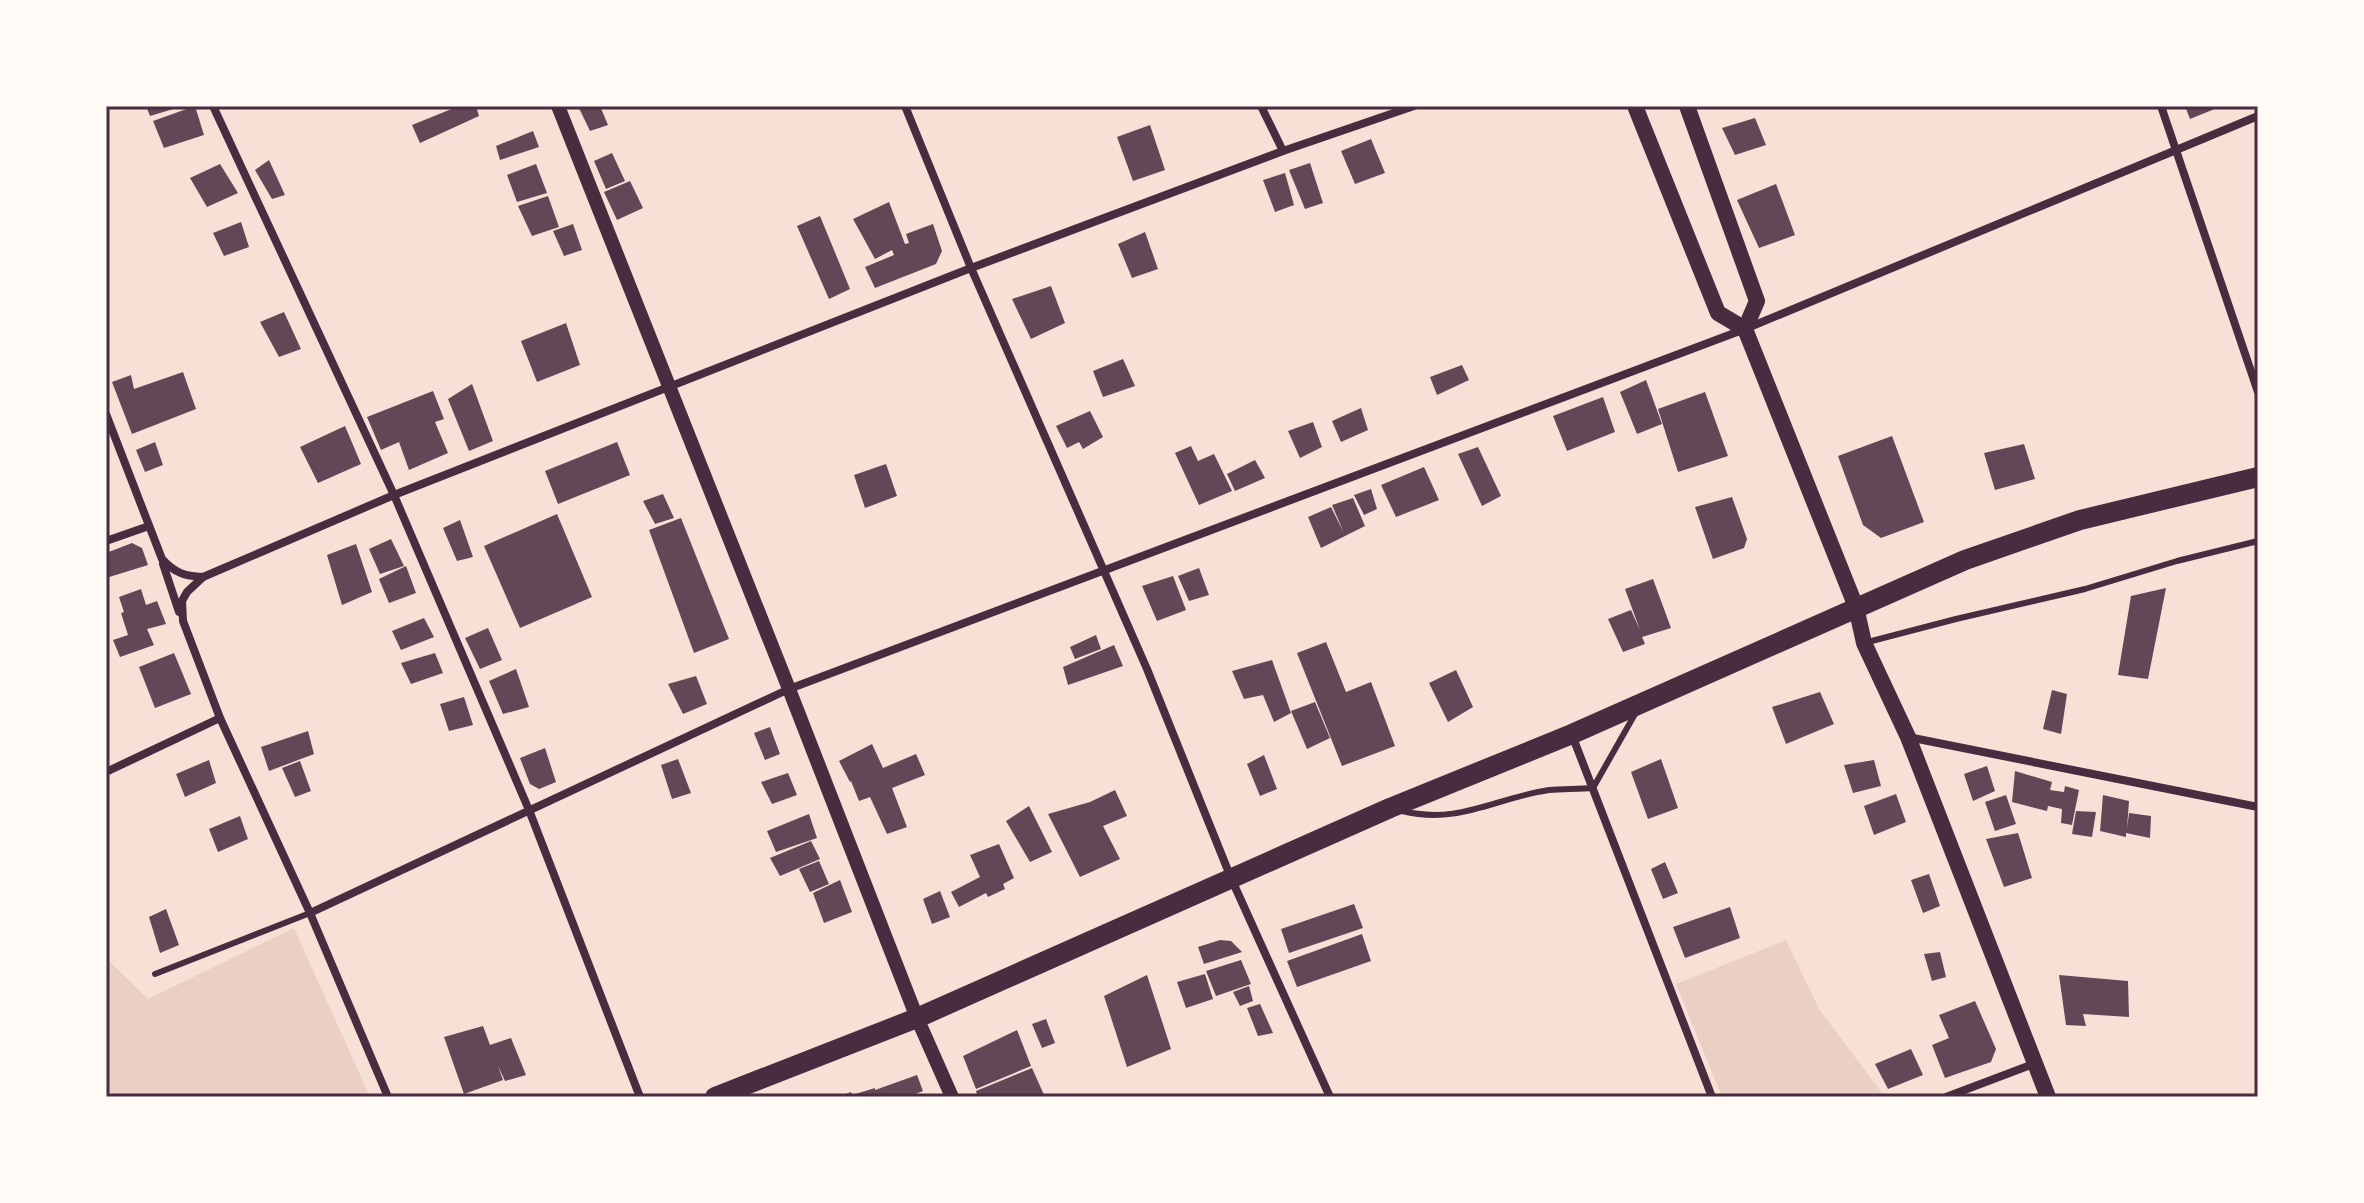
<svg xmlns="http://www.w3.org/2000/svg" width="2364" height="1203" font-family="'DM Sans',sans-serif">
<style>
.green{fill:#ebcfc5}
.building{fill:#644757}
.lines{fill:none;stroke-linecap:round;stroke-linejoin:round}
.service{stroke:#4a2c40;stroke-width:6}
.minor{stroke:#4a2c40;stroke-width:8}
.tertiary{stroke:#4a2c40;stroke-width:14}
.secondary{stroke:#4a2c40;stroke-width:16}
.trunk{stroke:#4a2c40;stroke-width:20}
.neatline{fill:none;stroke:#4a2c40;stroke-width:3}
</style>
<rect width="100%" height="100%" fill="#f7e1d7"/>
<g class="green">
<polygon points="294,928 370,1097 106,1097 106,958 148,999"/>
<polygon points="1786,940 1819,1009 1885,1097 1722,1097 1676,984"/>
</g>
<g class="building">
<polygon points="146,106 180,106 180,107 150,116"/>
<polygon points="195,106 204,135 164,148 153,121"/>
<polygon points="459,106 476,106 479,116 420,143 412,125"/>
<polygon points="578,106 600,106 608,125 590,131"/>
<polygon points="2185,106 2222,106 2190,119"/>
<polygon points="1755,118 1766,145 1735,155 1722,128"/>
<polygon points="1150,125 1165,170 1133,181 1117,137"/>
<polygon points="533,131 539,147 500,160 496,146"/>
<polygon points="1371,139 1385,173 1355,184 1341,151"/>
<polygon points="612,153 625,181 606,189 594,161"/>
<polygon points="269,160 285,195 272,199 255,170"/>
<polygon points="1310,163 1323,203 1305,209 1289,170"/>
<polygon points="220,164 238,193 207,207 190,178"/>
<polygon points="536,164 547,193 517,202 507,175"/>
<polygon points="1285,173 1294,205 1275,212 1263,180"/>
<polygon points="630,181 643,208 617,220 604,192"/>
<polygon points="1776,184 1795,235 1759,248 1737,200"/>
<polygon points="548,196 559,227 532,236 518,206"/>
<polygon points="889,202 905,244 909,243 906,234 933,224 942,251 936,264 875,288 865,267 894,255 892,250 875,259 853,219"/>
<polygon points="820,216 850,289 829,299 797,226"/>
<polygon points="241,222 249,247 224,256 213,233"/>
<polygon points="573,224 582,250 564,256 553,231"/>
<polygon points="1145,232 1158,269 1132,278 1118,244"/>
<polygon points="1051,286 1065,323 1031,339 1012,299"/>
<polygon points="284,312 301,349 279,357 260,322"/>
<polygon points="566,323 580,365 537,382 521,341"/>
<polygon points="1123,359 1135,386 1103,397 1093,371"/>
<polygon points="1462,365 1469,380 1437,395 1430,377"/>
<polygon points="183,372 196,409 132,434 112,382 131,375 134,389"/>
<polygon points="1646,380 1662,424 1637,434 1620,392"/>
<polygon points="472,384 493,441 469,451 448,399"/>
<polygon points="433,391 444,419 435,422 448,453 409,470 399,442 381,450 367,417"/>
<polygon points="1705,392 1728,456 1678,472 1658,409"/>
<polygon points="1603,397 1615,432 1567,451 1553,416"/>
<polygon points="1361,408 1368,430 1341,442 1332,421"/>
<polygon points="1090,411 1103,437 1083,449 1079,442 1067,448 1056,426"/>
<polygon points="1313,422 1322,447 1300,458 1288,431"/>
<polygon points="345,426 361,464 318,483 300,447"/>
<polygon points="1892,436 1924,522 1881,538 1863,525 1838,456"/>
<polygon points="155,442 163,465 145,472 136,450"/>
<polygon points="617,442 630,475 558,504 545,471"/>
<polygon points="2024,444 2035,479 1995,490 1984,453"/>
<polygon points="1191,446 1198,461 1214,454 1232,491 1199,505 1175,453"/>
<polygon points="1478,447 1501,496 1482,506 1458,454"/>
<polygon points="1255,460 1265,478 1235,491 1227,474"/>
<polygon points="886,464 897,496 865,508 854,475"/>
<polygon points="1424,467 1439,500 1396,517 1381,485"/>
<polygon points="1371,489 1377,509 1364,515 1354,495"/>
<polygon points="663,494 674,518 655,524 643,501"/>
<polygon points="1732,497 1747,539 1744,548 1713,559 1695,507"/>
<polygon points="1353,498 1365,526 1321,548 1308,517 1331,507 1344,533 1332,505"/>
<polygon points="557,514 592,597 520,628 484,546"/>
<polygon points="681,518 729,639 694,653 649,530"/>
<polygon points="460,520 473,557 457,561 443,528"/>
<polygon points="391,539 404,566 380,574 369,549"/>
<polygon points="132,543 142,548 148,565 106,578 106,553"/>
<polygon points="356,544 372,592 342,605 327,555"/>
<polygon points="406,566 416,593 389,603 379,579"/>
<polygon points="1199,568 1209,595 1189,601 1178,576"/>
<polygon points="1173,576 1186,610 1157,621 1142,586"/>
<polygon points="1653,579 1671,628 1642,637 1645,644 1623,652 1608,619 1631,610 1640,630 1625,589"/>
<polygon points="2166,588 2148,679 2118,675 2131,596"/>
<polygon points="141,589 146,605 157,601 166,624 147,629 154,645 120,657 113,640 128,635 121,613 124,612 119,597"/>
<polygon points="424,618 434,637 401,650 392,631"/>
<polygon points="488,628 502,660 480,669 465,638"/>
<polygon points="1096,635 1101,649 1075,659 1070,647"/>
<polygon points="1326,642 1346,692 1371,682 1395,746 1342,766 1297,653"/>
<polygon points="1114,645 1123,666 1068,685 1063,667"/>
<polygon points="174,653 191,694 155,708 139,667"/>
<polygon points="435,653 443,673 411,684 401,663"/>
<polygon points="1272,660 1291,713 1274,722 1263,695 1244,699 1232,671"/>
<polygon points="516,669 529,707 503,714 489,681"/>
<polygon points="1456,670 1473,707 1448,722 1429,683"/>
<polygon points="696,676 707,704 683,714 668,684"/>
<polygon points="2052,690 2067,694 2061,734 2043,729"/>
<polygon points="1820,692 1834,724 1786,744 1772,707"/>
<polygon points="464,697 473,725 449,731 440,704"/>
<polygon points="1315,702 1330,738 1307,749 1291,711"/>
<polygon points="770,727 780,754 765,760 754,733"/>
<polygon points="308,731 314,754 269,771 261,747"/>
<polygon points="872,744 883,768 916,754 925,775 892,788 907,827 887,834 870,797 859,801 851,781 850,782 839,761"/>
<polygon points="545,748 556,782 539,789 530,784 520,758"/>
<polygon points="1264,755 1277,789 1260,796 1247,764"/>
<polygon points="678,759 691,793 672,799 661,765"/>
<polygon points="1661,759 1678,808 1648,819 1631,772"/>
<polygon points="209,760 216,783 185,797 176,774"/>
<polygon points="1874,760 1881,786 1853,793 1844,765"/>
<polygon points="300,761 311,791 295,797 282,768"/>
<polygon points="1987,766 1995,791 1973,801 1964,774"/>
<polygon points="2015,771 2052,782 2050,790 2064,792 2065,786 2079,790 2072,825 2061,823 2062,809 2048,806 2047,811 2012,802"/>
<polygon points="788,773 797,795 772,804 761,782"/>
<polygon points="1115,790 1127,816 1103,826 1120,859 1080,877 1048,814 1090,802"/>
<polygon points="1896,794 1906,822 1874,835 1864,806"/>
<polygon points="2006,795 2016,824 1995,831 1985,802"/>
<polygon points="2103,795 2129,801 2127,829 2129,813 2151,816 2150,838 2126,833 2126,837 2100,831"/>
<polygon points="1029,806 1052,852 1030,862 1006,821"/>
<polygon points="2076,811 2096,812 2092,837 2072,834"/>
<polygon points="809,814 817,838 776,852 767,831"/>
<polygon points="240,816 248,839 218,852 209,829"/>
<polygon points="2018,833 2032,878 2004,887 1986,839"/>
<polygon points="811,841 820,859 780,876 770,858"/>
<polygon points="999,844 1014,878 1003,884 1005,889 988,897 986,893 959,907 951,892 980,877 970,855"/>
<polygon points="819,861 829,884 810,892 799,869"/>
<polygon points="1665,862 1678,893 1663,899 1651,869"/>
<polygon points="1929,874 1940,906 1923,913 1911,880"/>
<polygon points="840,880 852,912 824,923 813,893"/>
<polygon points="940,891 950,917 932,924 923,899"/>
<polygon points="1354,904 1363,928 1289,953 1281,929"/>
<polygon points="1730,907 1740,938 1685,958 1673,927"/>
<polygon points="166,909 179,945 160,953 149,917"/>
<polygon points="1362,934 1371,961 1297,987 1287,961"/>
<polygon points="1220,940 1231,941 1242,952 1204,964 1198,947"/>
<polygon points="1940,952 1946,977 1932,981 1924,954"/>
<polygon points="1241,960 1251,984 1216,996 1206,971"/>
<polygon points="1205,974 1213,999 1186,1008 1177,982"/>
<polygon points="1147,975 1171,1049 1127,1067 1104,996"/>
<polygon points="2059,975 2128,981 2129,1017 2083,1014 2086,1026 2066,1025"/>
<polygon points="1249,986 1253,1001 1240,1006 1233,992"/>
<polygon points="1975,1001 1996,1049 1991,1062 1945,1078 1932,1045 1949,1038 1939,1015"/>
<polygon points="1260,1004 1273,1033 1258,1036 1247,1008"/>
<polygon points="1046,1019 1055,1043 1042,1048 1032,1024"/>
<polygon points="483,1026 490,1045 511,1038 526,1075 505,1081 498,1066 503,1080 464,1094 444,1037"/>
<polygon points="1017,1030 1031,1066 976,1089 963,1056"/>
<polygon points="1911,1049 1923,1075 1888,1089 1875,1064"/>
<polygon points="1032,1068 1045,1097 978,1097 976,1091"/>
<polygon points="917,1075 923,1091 908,1097 838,1097 851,1092 852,1095 875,1088 875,1090"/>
</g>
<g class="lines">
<g class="service">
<polyline points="1864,643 1956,619 2085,589 2177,561 2258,541"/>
<path d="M1402,811C1459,825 1495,798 1549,790C1564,789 1579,789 1593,788L1635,714"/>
<polyline points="155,974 310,913"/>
</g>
<g class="minor">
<polyline points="213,106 394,495 529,810 640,1097"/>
<polyline points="905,106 971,268 1147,669 1231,878 1330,1097"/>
<polyline points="1261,106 1283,151"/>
<polyline points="2161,106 2258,392"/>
<path d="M106,414L162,559C175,573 184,576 203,577L187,592L182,601L183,621L220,718L310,913L388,1097"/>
<polyline points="106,541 149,526"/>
<polyline points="163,564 179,612"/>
<polyline points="203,577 394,495 971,268 1283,151 1414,106"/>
<polyline points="1572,735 1712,1097"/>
<polyline points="1908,737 2258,807"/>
<polyline points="106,772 220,718"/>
<polyline points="310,913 789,689 1745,329 2258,116"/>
<polyline points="1946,1097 2036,1063"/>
</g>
<polyline class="tertiary" points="558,106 789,689 917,1018 952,1097"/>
<g class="secondary">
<polyline points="1635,106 1718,313 1745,329 1856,607 1864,643 1908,737 2048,1097"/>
<polyline points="1687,106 1757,301 1745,329"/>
</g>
<polyline class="trunk" points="715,1097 917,1018 1390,808 1572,734 1965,560 2080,520 2258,477"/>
</g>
<rect width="2364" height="1203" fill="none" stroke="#fffaf5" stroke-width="216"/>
<rect x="108" y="108" width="2148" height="987" class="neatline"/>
</svg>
